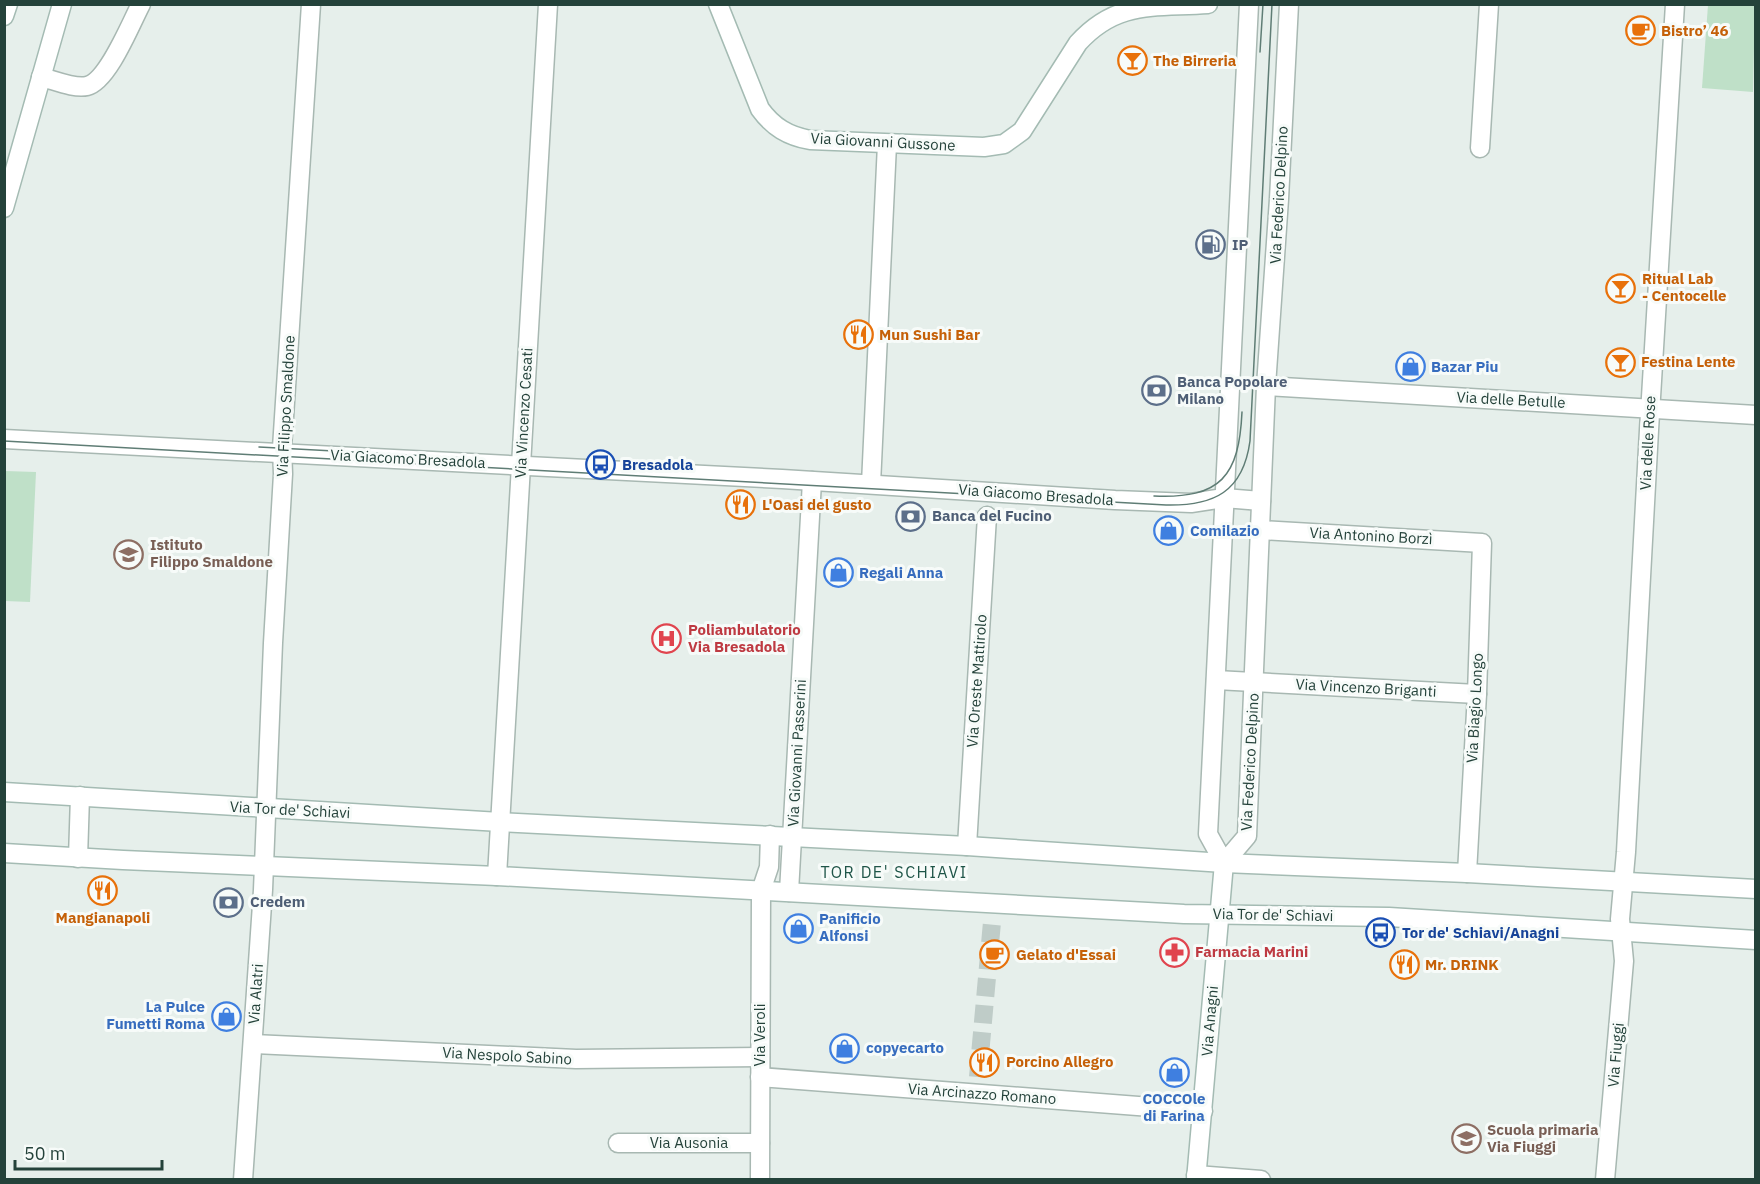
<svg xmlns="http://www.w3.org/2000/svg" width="1760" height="1184" font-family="'IBM Plex Sans',sans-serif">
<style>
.green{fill:#bfe0c8}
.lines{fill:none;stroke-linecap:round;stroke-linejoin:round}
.street-tunnel{stroke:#bfccc8;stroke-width:18;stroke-dasharray:18 9;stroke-linecap:butt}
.street-casing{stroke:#a8b8b2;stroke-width:21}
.secondary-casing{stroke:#a4bbb3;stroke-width:21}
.street{stroke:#fff;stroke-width:18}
.secondary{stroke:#fff;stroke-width:18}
.tram{stroke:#5f7d75;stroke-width:1.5}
.labels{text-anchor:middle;stroke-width:6;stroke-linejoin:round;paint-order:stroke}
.food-label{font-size:15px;font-weight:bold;fill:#c56008;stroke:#f7fbf9;text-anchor:start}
.street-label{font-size:15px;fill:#24423a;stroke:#f7fbf9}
.service-label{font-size:15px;font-weight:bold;fill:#4e5e75;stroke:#f7fbf9;text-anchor:start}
.shop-label{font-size:15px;font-weight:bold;fill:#366cbe;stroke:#f7fbf9;text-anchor:start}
.transit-label{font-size:15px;font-weight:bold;fill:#164399;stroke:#f7fbf9;text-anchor:start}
.education-label{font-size:15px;font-weight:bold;fill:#785e54;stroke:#f7fbf9;text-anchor:start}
.health-label{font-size:15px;font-weight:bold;fill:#be3a42;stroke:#f7fbf9;text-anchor:start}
.neighbourhood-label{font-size:16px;letter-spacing:1.5px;fill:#1f5548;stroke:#f7fbf9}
</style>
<rect width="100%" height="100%" fill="#e6efeb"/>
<g class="green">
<polygon points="1708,5 1755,5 1753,92 1702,88"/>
<polygon points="5,471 36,472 30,602 5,601"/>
</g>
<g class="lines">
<polyline class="street-tunnel" points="978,1077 992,922"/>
<defs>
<g id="street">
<polyline points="1249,4 1208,834 1224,863 1247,836 1266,386 1279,199 1289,4"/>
<path d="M41,77C54,80 74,89 87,86C108,81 131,23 141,4"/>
<polyline points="1480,148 1489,4"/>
<polyline points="1266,386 1756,415"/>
<polyline points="4,439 782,479 1115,500 1191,503 1224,498 1261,501"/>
<polyline points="871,484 887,144"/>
<polyline points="1260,530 1482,543 1477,694 1467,873"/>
<polyline points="1216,680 1477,694"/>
<polyline points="967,846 987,516"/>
<polyline points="78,858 80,796"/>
<polyline points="497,876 548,4"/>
<polyline points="789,892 812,481"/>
<polyline points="253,1044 576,1059 760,1057"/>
<polyline points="760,1077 1203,1111"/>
<polyline points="618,1143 760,1143"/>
<polyline points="1196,1175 1261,1180"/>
<polyline points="243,1180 263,890 273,643 283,474 282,448 311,4"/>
<polyline points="760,1180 761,891 769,867 770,835"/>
<polyline points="1605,1180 1624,961 1620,919 1626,852 1649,430 1675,4"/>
</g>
<g id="secondary">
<path d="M718,4L760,109C773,127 788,136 810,140L984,147L1004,144L1022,131L1078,43C1117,0 1154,8 1208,4"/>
<polyline points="4,16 8,4"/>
<polyline points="4,208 62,4"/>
<polyline points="4,792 500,822 967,846 1224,863 1467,873 1756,889"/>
<polyline points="4,853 123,860 497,876 1184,914 1389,917 1756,940"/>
<polyline points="1196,1180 1224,863"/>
</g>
</defs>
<use href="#street" class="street-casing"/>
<use href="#secondary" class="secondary-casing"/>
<use href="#street" class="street"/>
<use href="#secondary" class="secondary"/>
<g class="tram">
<polyline points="1260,52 1263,4"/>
<path d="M4,441L1166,505C1214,506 1243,492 1250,441L1272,4"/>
<polyline points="259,447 465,458"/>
<path d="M1154,496C1221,499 1239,476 1242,412"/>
</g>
</g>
<defs>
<symbol id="cafe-ring" viewBox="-11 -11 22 22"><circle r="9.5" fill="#f7fbf9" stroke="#e8710a" stroke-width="1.5"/><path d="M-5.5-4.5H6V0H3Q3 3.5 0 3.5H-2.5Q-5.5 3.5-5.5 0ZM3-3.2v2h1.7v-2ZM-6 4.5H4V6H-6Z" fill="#e8710a"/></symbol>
<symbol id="bar-ring" viewBox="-11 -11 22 22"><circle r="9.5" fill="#f7fbf9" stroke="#e8710a" stroke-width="1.5"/><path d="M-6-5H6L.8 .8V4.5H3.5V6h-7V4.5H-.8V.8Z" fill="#e8710a"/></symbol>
<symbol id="fuel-ring" viewBox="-11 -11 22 22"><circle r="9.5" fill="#f7fbf9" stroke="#5c6f8a" stroke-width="1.5"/><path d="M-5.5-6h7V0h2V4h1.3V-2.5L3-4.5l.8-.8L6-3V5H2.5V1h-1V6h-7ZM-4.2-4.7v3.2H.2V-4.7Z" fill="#5c6f8a"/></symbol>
<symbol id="restaurant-ring" viewBox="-11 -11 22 22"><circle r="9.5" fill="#f7fbf9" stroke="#e8710a" stroke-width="1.5"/><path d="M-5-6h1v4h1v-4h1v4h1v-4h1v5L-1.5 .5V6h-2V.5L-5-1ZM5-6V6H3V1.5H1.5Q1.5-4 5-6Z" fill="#e8710a"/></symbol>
<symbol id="shop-ring" viewBox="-11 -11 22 22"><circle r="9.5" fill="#f7fbf9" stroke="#3f7fe0" stroke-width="1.5"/><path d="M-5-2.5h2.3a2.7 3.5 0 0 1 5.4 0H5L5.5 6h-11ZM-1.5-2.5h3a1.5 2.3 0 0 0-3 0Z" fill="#3f7fe0"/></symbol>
<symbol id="bank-ring" viewBox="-11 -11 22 22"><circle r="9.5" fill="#f7fbf9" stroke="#5c6f8a" stroke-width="1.5"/><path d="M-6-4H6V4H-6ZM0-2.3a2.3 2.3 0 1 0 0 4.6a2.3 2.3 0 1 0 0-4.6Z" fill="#5c6f8a"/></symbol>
<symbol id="bus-ring" viewBox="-11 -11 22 22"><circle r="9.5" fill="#f7fbf9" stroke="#1a4fb4" stroke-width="1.5"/><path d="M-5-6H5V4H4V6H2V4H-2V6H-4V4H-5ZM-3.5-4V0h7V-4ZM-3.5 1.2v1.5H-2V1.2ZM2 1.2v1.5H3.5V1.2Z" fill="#1a4fb4"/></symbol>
<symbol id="school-ring" viewBox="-11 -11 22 22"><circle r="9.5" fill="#f7fbf9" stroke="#8d6e63" stroke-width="1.5"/><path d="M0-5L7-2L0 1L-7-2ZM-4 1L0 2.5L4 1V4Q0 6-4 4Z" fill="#8d6e63"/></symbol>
<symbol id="hospital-ring" viewBox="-11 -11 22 22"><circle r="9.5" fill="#f7fbf9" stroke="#e0444e" stroke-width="1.5"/><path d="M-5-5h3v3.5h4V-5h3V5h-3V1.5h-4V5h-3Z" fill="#e0444e"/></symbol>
<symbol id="pharmacy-ring" viewBox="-11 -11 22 22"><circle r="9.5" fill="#f7fbf9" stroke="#e0444e" stroke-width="1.5"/><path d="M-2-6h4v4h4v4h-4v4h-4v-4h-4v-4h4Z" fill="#e0444e"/></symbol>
</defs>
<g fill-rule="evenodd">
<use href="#cafe-ring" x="1624" y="14" width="33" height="33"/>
<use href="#bar-ring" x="1116" y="44" width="33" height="33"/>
<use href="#fuel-ring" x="1194" y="228" width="33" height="33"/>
<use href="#bar-ring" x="1604" y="272" width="33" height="33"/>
<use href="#restaurant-ring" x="842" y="318" width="33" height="33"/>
<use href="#bar-ring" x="1604" y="346" width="33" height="33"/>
<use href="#shop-ring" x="1394" y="350" width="33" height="33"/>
<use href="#bank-ring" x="1140" y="374" width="33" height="33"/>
<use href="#bus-ring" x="584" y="448" width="33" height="33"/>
<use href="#restaurant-ring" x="724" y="488" width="33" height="33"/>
<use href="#bank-ring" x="894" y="500" width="33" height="33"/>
<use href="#shop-ring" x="1152" y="514" width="33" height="33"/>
<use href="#school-ring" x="112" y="538" width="33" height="33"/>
<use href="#shop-ring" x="822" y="556" width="33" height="33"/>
<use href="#hospital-ring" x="650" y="622" width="33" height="33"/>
<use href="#restaurant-ring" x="86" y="874" width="33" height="33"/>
<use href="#bank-ring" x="212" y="886" width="33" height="33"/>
<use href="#shop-ring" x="782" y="912" width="33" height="33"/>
<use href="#bus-ring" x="1364" y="916" width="33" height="33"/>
<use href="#pharmacy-ring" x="1158" y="936" width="33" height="33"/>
<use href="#cafe-ring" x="978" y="938" width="33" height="33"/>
<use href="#restaurant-ring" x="1388" y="948" width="33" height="33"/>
<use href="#shop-ring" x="210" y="1000" width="33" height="33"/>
<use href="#shop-ring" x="828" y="1032" width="33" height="33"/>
<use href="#restaurant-ring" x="968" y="1046" width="33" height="33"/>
<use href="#shop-ring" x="1158" y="1056" width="33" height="33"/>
<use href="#school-ring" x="1450" y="1122" width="33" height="33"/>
</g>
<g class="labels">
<g class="food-label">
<text x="1661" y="36">Bistro’ 46</text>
<text x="1153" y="66">The Birreria</text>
<text x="1642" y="284">Ritual Lab<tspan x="1642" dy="17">- Centocelle</tspan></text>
<text x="879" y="340">Mun Sushi Bar</text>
<text x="1641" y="367">Festina Lente</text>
<text x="762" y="510">L'Oasi del gusto</text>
<text x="103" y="923" text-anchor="middle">Mangianapoli</text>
<text x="1016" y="960">Gelato d'Essai</text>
<text x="1425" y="970">Mr. DRINK</text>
<text x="1006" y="1067">Porcino Allegro</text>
</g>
<g class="street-label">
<text transform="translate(883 142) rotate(3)" y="5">Via Giovanni Gussone</text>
<text transform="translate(1279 195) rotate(-87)" y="5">Via Federico Delpino</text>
<text transform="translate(1511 400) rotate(3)" y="5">Via delle Betulle</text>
<text transform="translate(286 406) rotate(-87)" y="5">Via Filippo Smaldone</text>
<text transform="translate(524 413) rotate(-87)" y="5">Via Vincenzo Cesati</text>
<text transform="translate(1648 443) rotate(-87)" y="5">Via delle Rose</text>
<text transform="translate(408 459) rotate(3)" y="5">Via Giacomo Bresadola</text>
<text transform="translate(1036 495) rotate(4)" y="5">Via Giacomo Bresadola</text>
<text transform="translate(1371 536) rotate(3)" y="5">Via Antonino Borzì</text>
<text transform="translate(977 681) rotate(-86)" y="5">Via Oreste Mattirolo</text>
<text transform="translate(1366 688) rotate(3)" y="5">Via Vincenzo Briganti</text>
<text transform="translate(1475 708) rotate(-87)" y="5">Via Biagio Longo</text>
<text transform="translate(797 753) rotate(-87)" y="5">Via Giovanni Passerini</text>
<text transform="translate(1250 762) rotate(-87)" y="5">Via Federico Delpino</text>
<text transform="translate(290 810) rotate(3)" y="5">Via Tor de' Schiavi</text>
<text transform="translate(1273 915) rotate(1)" y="5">Via Tor de' Schiavi</text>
<text transform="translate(256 994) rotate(-86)" y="5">Via Alatri</text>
<text transform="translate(1210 1021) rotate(-85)" y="5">Via Anagni</text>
<text transform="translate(760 1035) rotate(-90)" y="5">Via Veroli</text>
<text transform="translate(1616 1055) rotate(-85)" y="5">Via Fiuggi</text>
<text transform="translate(507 1056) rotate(3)" y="5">Via Nespolo Sabino</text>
<text transform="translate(982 1094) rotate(4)" y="5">Via Arcinazzo Romano</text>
<text x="689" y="1148">Via Ausonia</text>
</g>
<g class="service-label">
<text x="1232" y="250">IP</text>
<text x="1177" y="387">Banca Popolare<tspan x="1177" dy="17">Milano</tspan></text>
<text x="932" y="521">Banca del Fucino</text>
<text x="250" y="907">Credem</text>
</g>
<g class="shop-label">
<text x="1431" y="372">Bazar Piu</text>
<text x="1190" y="536">Comilazio</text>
<text x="859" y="578">Regali Anna</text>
<text x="819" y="924">Panificio<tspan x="819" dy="17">Alfonsi</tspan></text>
<text x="205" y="1012" text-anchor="end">La Pulce<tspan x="205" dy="17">Fumetti Roma</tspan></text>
<text x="866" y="1053">copyecarto</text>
<text x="1174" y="1104" text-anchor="middle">COCCOle<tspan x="1174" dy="17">di Farina</tspan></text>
</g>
<g class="transit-label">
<text x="622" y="470">Bresadola</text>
<text x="1402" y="938">Tor de' Schiavi/Anagni</text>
</g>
<g class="education-label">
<text x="150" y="550">Istituto<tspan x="150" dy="17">Filippo Smaldone</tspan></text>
<text x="1487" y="1135">Scuola primaria<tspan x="1487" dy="17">Via Fiuggi</tspan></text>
</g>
<g class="health-label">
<text x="688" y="635">Poliambulatorio<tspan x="688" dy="17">Via Bresadola</tspan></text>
<text x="1195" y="957">Farmacia Marini</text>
</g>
<g class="neighbourhood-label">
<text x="894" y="878">TOR DE' SCHIAVI</text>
</g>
</g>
<rect width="1760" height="1184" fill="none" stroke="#24423a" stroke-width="12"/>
<path d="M15 1160v9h147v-9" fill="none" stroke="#24423a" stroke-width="3"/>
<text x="24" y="1160" font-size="18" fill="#24423a" stroke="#f7fbf9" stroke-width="4.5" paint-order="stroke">50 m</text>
</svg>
